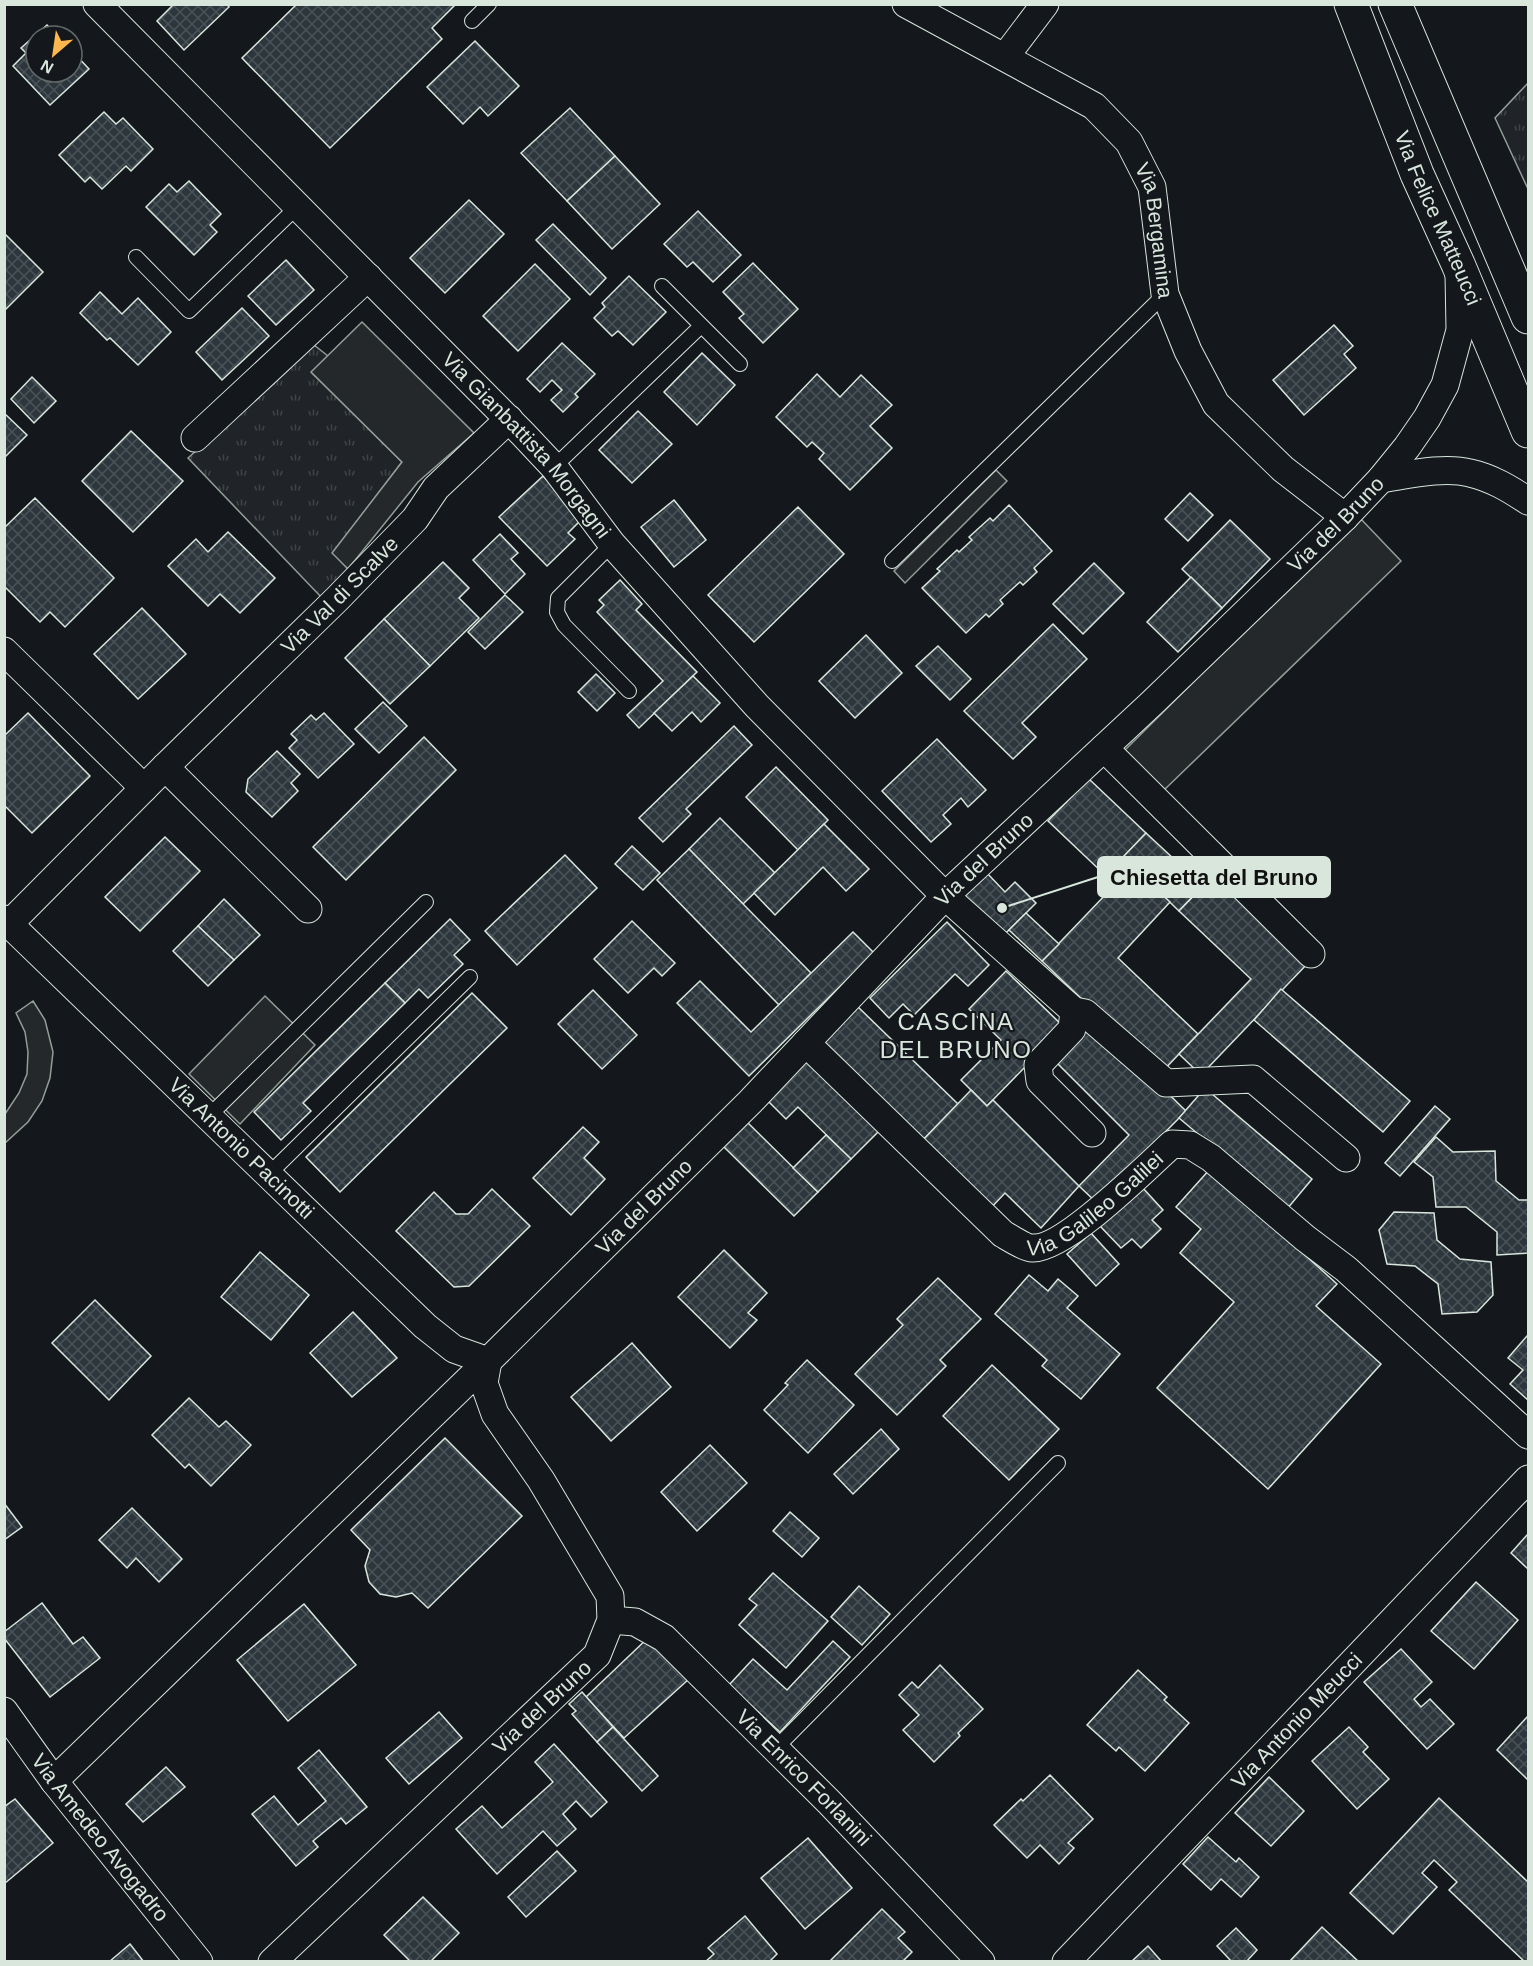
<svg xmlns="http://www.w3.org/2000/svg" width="1533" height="1966" font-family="Arial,sans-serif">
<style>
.grass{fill:url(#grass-tufts);stroke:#939e99;stroke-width:1.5}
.parking{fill:#24282b;stroke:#939e99;stroke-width:1.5}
.building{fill:url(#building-cross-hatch);stroke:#d8e6dc;stroke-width:1.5}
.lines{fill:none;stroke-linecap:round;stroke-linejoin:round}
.service-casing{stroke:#d8e6dc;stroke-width:16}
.minor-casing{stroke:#d8e6dc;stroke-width:29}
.secondary-casing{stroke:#d8e6dc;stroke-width:35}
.service{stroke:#14181c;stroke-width:14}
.minor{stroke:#14181c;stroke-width:27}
.secondary{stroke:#14181c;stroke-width:33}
.labels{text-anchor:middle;stroke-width:4.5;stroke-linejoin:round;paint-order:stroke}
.street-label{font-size:21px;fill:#d8e6dc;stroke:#14181c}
.quarter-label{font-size:24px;letter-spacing:1.5px;fill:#d8e6dc;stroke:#14181c}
.leader{fill:none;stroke:#d8e6dc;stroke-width:2}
.callout-dot{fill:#d8e6dc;stroke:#14181c;stroke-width:2}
.callout{fill:#d8e6dc;stroke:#d8e6dc;stroke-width:2}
.callout-label{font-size:22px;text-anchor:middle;font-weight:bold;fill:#111}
</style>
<defs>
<pattern id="grass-tufts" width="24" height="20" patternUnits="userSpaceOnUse" patternTransform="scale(1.5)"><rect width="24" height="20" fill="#202428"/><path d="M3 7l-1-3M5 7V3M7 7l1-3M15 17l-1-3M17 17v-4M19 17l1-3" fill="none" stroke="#404447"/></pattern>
<pattern id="building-cross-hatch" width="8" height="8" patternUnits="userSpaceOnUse" patternTransform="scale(1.5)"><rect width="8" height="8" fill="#2c363c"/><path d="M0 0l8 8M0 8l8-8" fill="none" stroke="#4a5358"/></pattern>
</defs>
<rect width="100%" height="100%" fill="#14181c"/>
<g class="grass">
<polygon points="1528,83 1528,189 1495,118"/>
<polygon points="314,345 328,356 312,373 402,462 333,553 348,569 322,598 188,458"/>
</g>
<g class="parking">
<polygon points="362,322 474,433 418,482 348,569 332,553 402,462 311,372"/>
<polygon points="996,470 1007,481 905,583 894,571"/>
<polygon points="1359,517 1401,561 1163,791 1125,750"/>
<polygon points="265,996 315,1045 240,1124 189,1074"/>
<polygon points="33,1001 45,1020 53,1052 50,1078 42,1101 28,1122 5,1143 5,1114 19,1093 27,1074 28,1052 25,1032 16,1013"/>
</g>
<g class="building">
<polygon points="174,4 227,4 229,7 184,50 157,21"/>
<polygon points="297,4 456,4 432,28 442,39 330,148 242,58"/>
<polygon points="47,25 58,36 36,36 36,72 72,72 72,51 89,69 50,105 13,66 26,53 21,48"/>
<polygon points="475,41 519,86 488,116 480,107 463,124 427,87"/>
<polygon points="570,108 615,156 567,201 521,153"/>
<polygon points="104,112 116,124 123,118 153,149 131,171 126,166 102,189 90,177 85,182 59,155"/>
<polygon points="615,156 660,204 612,249 567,201"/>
<polygon points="189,181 221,214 210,225 217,232 194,255 146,207 169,184 177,192"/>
<polygon points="469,200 504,234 445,293 410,258"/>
<polygon points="698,211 741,255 713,282 693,262 687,267 664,244"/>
<polygon points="553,224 606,278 590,295 536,240"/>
<polygon points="4,233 43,272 4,311"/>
<polygon points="286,260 314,290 276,325 248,296"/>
<polygon points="753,263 798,309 763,343 739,318 744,314 723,292"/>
<polygon points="535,264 570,299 518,351 483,316"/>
<polygon points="629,276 666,312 633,345 618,331 612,336 594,318 605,307 602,303"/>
<polygon points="100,292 122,314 138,298 171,332 138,365 110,338 107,340 80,313"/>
<polygon points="242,308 269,336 222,380 196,352"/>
<polygon points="1334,325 1353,346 1344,354 1356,368 1304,415 1273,380"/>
<polygon points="562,343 595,374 575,394 578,397 563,412 551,400 562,390 552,380 540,392 527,379"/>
<polygon points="702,353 735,385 697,425 664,392"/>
<polygon points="817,374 840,397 861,375 892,405 870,426 892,448 850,490 819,459 824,453 812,442 807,447 776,417"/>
<polygon points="32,377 56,401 34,423 11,399"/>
<polygon points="638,411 672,444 632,483 599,450"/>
<polygon points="4,413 27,435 4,458"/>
<polygon points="131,431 183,481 133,532 82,481"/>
<polygon points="543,476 583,518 568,533 575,539 547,566 499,517"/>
<polygon points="1190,493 1213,515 1188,541 1165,519"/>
<polygon points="35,498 114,578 65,627 50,612 40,622 4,586 4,528"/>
<polygon points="674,500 706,540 674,567 641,527"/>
<polygon points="1009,505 1052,551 1034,568 1037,572 1023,585 1020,582 1000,600 1003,604 989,617 986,614 966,633 922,588 940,571 937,569 957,550 959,552 972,540 969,537 990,518 993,521"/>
<polygon points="798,507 844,554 754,642 708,595"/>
<polygon points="1230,520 1270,559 1222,608 1182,569"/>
<polygon points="228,532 275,578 240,613 220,594 208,606 168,566 196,539 208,552"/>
<polygon points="500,534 518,553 511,559 525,574 505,594 473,560"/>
<polygon points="443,562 469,588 459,598 479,618 430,666 384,619"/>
<polygon points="1094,563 1124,593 1083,634 1053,604"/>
<polygon points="1191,577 1222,608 1178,652 1147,622"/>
<polygon points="620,580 642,604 636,610 697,672 639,728 627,715 663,681 597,612 604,605 599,600"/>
<polygon points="505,595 523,612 485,649 468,632"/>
<polygon points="142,608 186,654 138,699 94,654"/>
<polygon points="384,619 430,666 390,704 345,658"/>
<polygon points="1053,624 1087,659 1022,723 1036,737 1013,759 964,711"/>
<polygon points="866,635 902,673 855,718 819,681"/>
<polygon points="938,646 971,679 950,700 916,666"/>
<polygon points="596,674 615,693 597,711 578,692"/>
<polygon points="693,676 720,703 701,722 692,712 672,731 654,713"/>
<polygon points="383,702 407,726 379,753 355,729"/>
<polygon points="28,713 90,776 32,833 4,805 4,736"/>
<polygon points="324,713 354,744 318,778 289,748 297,740 291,734 311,715 316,720"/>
<polygon points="734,726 752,745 686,809 691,814 663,842 639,818"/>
<polygon points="424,737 456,770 346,880 313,847"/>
<polygon points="937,739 986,790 968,807 961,798 943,815 951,824 931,842 882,791"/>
<polygon points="277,751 300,774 291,783 298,791 272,817 246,792 248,779"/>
<polygon points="776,767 828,820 798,850 746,797"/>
<polygon points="1089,779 1146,833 1106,876 1048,821"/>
<polygon points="720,818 775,873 743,904 689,849"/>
<polygon points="824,824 869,869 846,891 823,867 775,915 754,893"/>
<polygon points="1146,833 1203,886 1179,911 1123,857"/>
<polygon points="165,837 200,871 140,931 105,897"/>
<polygon points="632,846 660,873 643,890 615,864"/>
<polygon points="689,849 811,973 779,1005 657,880"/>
<polygon points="565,855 597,888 517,965 485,931"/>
<polygon points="1132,867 1170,902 1118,958 1198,1034 1160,1074 1042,961"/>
<polygon points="986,872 1005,892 1015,882 1036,903 1002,937 961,896"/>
<polygon points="1215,874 1308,963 1201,1075 1179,1054 1251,979 1179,911"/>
<polygon points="224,899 260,935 234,960 198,926"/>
<polygon points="1026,913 1059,944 1042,961 1009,930"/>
<polygon points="450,919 470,940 454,955 463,964 428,998 419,989 405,1003 385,983"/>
<polygon points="632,921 675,963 662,976 654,968 628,993 594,959"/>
<polygon points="947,922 989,965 968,986 955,974 914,1015 903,1004 889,1018 870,998"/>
<polygon points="198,926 234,960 208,986 173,951"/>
<polygon points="853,932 874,953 749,1076 677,1003 700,981 751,1032"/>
<polygon points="1006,971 1064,1027 987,1106 961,1080 1001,1040 969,1009"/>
<polygon points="385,983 405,1003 303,1103 311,1111 281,1140 254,1112"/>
<polygon points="1281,989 1410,1101 1383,1132 1254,1020"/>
<polygon points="593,990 637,1035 602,1069 558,1024"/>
<polygon points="472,993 507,1028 340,1192 306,1157"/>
<polygon points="857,1006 958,1104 920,1143 819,1045"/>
<polygon points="1095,1022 1186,1111 1096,1202 1079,1186 1129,1135 1056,1062"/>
<polygon points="805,1058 879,1131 851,1159 798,1107 786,1119 765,1098"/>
<polygon points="1205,1088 1312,1179 1287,1209 1179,1118"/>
<polygon points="971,1090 987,1106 993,1100 1079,1186 1041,1228 1005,1193 989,1210 920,1143"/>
<polygon points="1435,1106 1450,1119 1400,1176 1385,1163"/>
<polygon points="747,1122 818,1192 794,1216 723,1146"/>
<polygon points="583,1127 599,1142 584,1158 605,1179 571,1215 533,1178"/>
<polygon points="826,1135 851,1159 818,1192 793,1168"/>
<polygon points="1436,1137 1453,1152 1495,1151 1496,1181 1519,1200 1528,1200 1528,1253 1497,1255 1497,1232 1466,1207 1436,1207 1433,1177 1414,1162"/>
<polygon points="1210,1169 1337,1284 1316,1306 1381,1364 1268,1489 1157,1388 1234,1302 1180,1253 1201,1229 1176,1207"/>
<polygon points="1142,1187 1163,1210 1152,1220 1161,1229 1141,1248 1132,1239 1121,1248 1100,1226"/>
<polygon points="492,1189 530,1226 469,1286 454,1287 396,1231 434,1192 456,1214 468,1214"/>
<polygon points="1394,1212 1434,1213 1437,1240 1460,1259 1491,1262 1493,1295 1477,1312 1442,1314 1438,1284 1415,1266 1387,1264 1379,1230"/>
<polygon points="1091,1233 1119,1264 1096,1286 1067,1254"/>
<polygon points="724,1250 767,1293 748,1313 757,1320 730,1348 678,1297"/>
<polygon points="260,1252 309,1295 271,1340 221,1297"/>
<polygon points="1029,1275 1048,1291 1058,1279 1078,1296 1067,1308 1120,1354 1081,1399 1042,1366 1047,1360 995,1314"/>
<polygon points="938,1278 981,1319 940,1360 946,1366 897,1415 855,1374 903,1325 897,1319"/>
<polygon points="95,1300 151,1356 109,1400 52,1343"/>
<polygon points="353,1312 397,1358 352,1397 310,1353"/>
<polygon points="1527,1336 1528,1337 1528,1400 1510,1384 1523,1370 1508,1358"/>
<polygon points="632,1343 671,1387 611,1441 571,1397"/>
<polygon points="807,1360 854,1405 808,1453 764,1410 788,1385 785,1383"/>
<polygon points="992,1365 1059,1429 1009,1480 943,1416"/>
<polygon points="189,1398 219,1427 226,1421 251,1445 211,1486 189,1464 185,1468 152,1435"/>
<polygon points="881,1429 899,1449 853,1494 834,1474"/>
<polygon points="445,1438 522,1516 428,1608 412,1593 396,1597 380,1594 369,1582 365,1566 370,1550 351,1530"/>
<polygon points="710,1445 747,1483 697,1531 661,1492"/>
<polygon points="4,1503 22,1527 4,1540"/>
<polygon points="132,1508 182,1559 159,1582 136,1558 127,1568 99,1540"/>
<polygon points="790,1512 819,1538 802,1557 773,1531"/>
<polygon points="1528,1534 1528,1569 1511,1553"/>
<polygon points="773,1573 828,1621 786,1668 739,1625 757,1605 749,1599"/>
<polygon points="1476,1582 1518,1620 1474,1669 1431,1631"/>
<polygon points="859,1586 890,1614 862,1645 831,1617"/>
<polygon points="42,1603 73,1644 83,1637 100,1658 50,1697 4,1638 4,1632"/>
<polygon points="304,1604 356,1665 288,1721 237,1660"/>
<polygon points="651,1635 690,1678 624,1738 586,1697"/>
<polygon points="833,1641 850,1657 780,1732 729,1685 753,1659 787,1690"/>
<polygon points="1401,1649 1432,1682 1414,1699 1421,1707 1430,1699 1454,1724 1427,1749 1364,1682"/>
<polygon points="940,1665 983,1709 958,1733 960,1736 934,1762 903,1730 919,1715 899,1695 912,1682 918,1688"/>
<polygon points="1138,1670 1167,1697 1164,1700 1189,1723 1145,1771 1119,1747 1116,1751 1087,1725"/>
<polygon points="582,1692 613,1727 597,1742 572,1714 576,1711 569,1704"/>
<polygon points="439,1712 462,1738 409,1784 386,1758"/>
<polygon points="1528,1716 1528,1780 1497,1750"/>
<polygon points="613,1727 658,1776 642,1791 597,1742"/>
<polygon points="1349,1727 1368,1747 1363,1752 1389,1779 1357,1809 1312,1761"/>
<polygon points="554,1744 607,1802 591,1817 576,1801 563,1814 576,1829 557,1846 543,1831 497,1874 456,1829 482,1806 502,1828 553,1782 535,1762"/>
<polygon points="319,1750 367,1807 346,1824 341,1818 313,1841 318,1847 296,1866 252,1814 274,1796 298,1825 326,1801 298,1768"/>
<polygon points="166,1767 185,1787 143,1822 126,1804"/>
<polygon points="1050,1775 1093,1819 1068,1843 1074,1848 1059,1864 1040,1845 1027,1858 994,1825 1021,1799 1023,1801"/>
<polygon points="1269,1777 1304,1811 1271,1846 1235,1813"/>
<polygon points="1439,1798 1528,1882 1528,1962 1525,1962 1449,1890 1457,1882 1434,1860 1422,1873 1437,1887 1393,1934 1350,1893"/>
<polygon points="15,1799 53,1843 4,1884 4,1807"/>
<polygon points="1208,1837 1236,1862 1239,1858 1259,1877 1241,1897 1221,1879 1211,1890 1183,1864"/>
<polygon points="808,1838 852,1888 805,1929 761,1878"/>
<polygon points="557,1851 576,1871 526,1917 508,1897"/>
<polygon points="423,1897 459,1933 430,1962 411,1962 384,1935"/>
<polygon points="882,1909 905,1932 898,1938 912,1952 902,1962 833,1962 831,1960"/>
<polygon points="745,1916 777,1954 769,1962 705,1962 714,1954 708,1948"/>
<polygon points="1322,1927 1359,1962 1289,1962"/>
<polygon points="1236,1928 1257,1950 1246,1962 1232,1962 1217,1946"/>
<polygon points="130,1944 144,1962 109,1962"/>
<polygon points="1148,1946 1162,1962 1131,1962"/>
</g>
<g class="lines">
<defs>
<g id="service">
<polyline points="472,21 489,4"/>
<polyline points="136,257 189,311 298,206"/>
<polyline points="662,286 740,364"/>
<polyline points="554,467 701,326"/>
<polyline points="612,544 558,598 557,612 564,625 629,691"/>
<polyline points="892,561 1165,294"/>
<polyline points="209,1116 426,902"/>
<polyline points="269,1174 470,977"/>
<polyline points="775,1749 1058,1463"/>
</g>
<g id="minor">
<path id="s1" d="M97,4L523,434L554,467L612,544L757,706L945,896L1074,1011L1072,1029L1038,1065L1040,1081L1092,1133"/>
<path id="s2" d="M906,4L1094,106L1129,142L1152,187L1165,294L1188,351L1216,404L1283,469L1345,517"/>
<polyline points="1005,57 1045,4"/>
<polyline points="195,438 368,277"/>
<path d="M1381,479C1407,475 1444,466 1470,473C1492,478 1510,489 1528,501"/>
<polyline points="4,651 144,788"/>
<polyline points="1104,748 1311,954"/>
<polyline points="165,767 308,909"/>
<path id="s3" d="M4,919L425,1326L454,1349L488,1361L750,1102L945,896L1152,703L1345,517L1381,479L1407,447L1427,418L1445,385L1460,330L1459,274"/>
<path id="s4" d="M10,923L165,767L337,599L415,519L436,488L509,419"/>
<polyline points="1074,1011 1085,1013 1166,1083 1253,1079 1346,1158"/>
<path id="s5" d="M806,1043L1003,1234C1010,1238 1026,1248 1032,1248C1063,1251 1147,1167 1172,1144L1190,1145L1211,1158L1305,1238L1346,1269L1528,1435"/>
<path id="s6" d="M611,1620L635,1622L664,1638L830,1803L981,1962"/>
<path id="s7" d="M4,1711L54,1781L199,1962"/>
<polyline points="54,1781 488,1361 484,1383 495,1414 541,1480 610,1596 611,1620 597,1655 272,1962"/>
<path id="s8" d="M1066,1962L1528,1479"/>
</g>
<g id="secondary">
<path id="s9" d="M1351,4L1417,174L1458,264L1528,431"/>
<polyline points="1395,4 1528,317"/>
</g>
</defs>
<use href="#service" class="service-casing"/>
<use href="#minor" class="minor-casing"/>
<use href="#secondary" class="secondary-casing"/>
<use href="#service" class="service"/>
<use href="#minor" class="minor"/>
<use href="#secondary" class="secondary"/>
</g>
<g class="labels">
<g class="street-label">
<text dy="7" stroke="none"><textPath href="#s9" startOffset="231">Via Felice Matteucci</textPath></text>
<text dy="7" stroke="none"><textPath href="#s2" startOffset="358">Via Bergamina</textPath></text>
<text dy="7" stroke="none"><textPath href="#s1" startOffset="616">Via Gianbattista Morgagni</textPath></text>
<text dy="7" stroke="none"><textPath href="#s3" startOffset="1850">Via del Bruno</textPath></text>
<text dy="7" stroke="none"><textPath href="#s4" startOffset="465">Via Val di Scalve</textPath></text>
<text dy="7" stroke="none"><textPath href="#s3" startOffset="1364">Via del Bruno</textPath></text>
<text dy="7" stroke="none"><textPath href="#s3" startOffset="330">Via Antonio Pacinotti</textPath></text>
<text dy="7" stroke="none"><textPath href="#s5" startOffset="384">Via Galileo Galilei</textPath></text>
<text dy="7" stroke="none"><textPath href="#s3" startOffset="878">Via del Bruno</textPath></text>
<text transform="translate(542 1707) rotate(-43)" y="7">Via del Bruno</text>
<text dy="7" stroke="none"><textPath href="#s8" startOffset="334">Via Antonio Meucci</textPath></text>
<text dy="7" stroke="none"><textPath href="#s6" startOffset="255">Via Enrico Forlanini</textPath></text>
<text dy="7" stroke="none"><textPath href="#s7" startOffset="159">Via Amedeo Avogadro</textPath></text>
</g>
<g class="quarter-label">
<text x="956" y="1030">CASCINA<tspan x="956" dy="28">DEL BRUNO</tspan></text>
</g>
</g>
<path class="leader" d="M1002 908L1098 877"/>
<circle class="callout-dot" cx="1002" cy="908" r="6"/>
<rect class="callout" x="1098" y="857" width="232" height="40" rx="6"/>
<g class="callout-label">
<text x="1214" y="885">Chiesetta del Bruno</text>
</g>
<rect width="1533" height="1966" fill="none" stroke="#d8e6dc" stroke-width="12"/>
<g transform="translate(54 54) rotate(209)"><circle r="28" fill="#14181c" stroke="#626a69" stroke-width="1.5"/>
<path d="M0-4.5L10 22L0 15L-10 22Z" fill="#ffb74d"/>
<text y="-9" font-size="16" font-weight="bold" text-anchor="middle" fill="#d8e6dc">N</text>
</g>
</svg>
